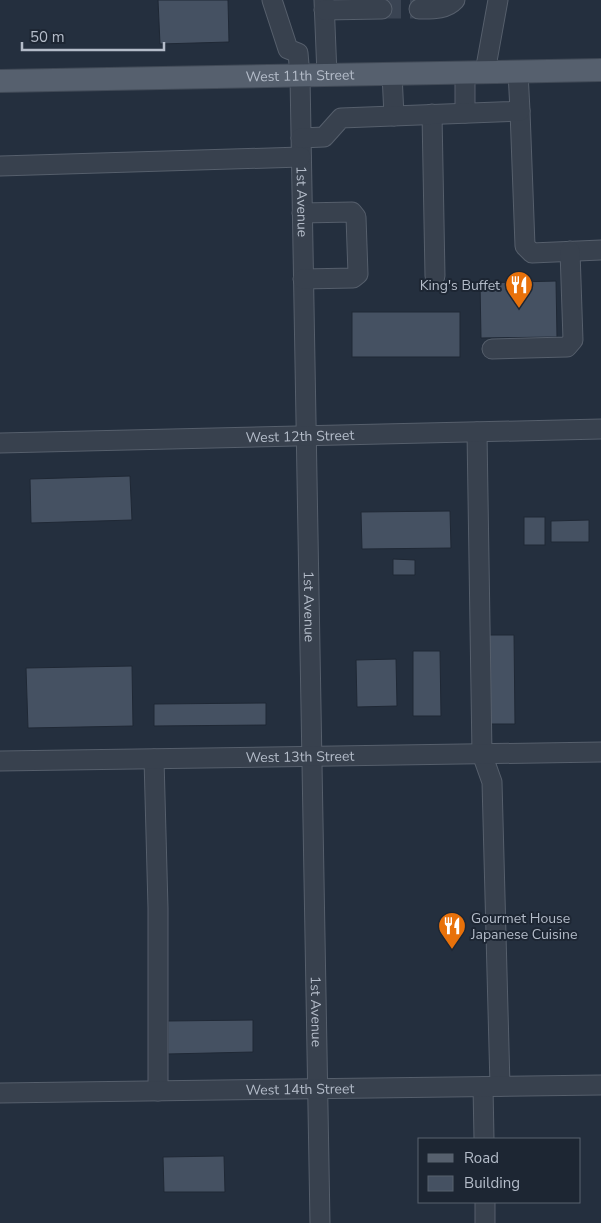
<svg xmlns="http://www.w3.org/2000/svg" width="601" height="1223" font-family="'Nunito Sans',sans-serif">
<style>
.building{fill:#455162;stroke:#1f2835}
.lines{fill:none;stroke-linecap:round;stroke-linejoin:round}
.minor-tunnel{stroke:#3a4453;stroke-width:19;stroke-dasharray:19 9;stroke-linecap:butt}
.minor-casing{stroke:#565f6c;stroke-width:21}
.major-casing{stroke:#414a57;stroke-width:24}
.minor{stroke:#38414e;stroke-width:19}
.major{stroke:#56606e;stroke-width:22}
.labels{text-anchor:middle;stroke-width:4;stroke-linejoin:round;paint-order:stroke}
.street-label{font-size:14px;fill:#b4bcc9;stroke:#1d2633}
.poi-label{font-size:14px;fill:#b4bcc9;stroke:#1d2633;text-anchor:end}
</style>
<rect width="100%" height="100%" fill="#242f3e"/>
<g class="building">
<polygon points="158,0 228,0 229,42 160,44"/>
<polygon points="556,281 557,337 481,338 480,283"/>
<rect x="352" y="312" width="108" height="45"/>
<polygon points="130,476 132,520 31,523 30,479"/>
<polygon points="450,511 451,548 362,549 361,512"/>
<rect x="524" y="517" width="21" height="28"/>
<polygon points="589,520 589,542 551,542 551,521"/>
<polygon points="393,559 415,560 415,575 393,575"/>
<polygon points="486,635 514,635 515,724 487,724"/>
<polygon points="413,651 440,651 441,716 413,716"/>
<polygon points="396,659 397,706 357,707 356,660"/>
<polygon points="132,666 133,726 28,728 26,668"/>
<polygon points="266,703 266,725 154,726 154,704"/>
<polygon points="253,1020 253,1052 168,1054 168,1021"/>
<polygon points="224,1156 225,1192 164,1192 163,1157"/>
</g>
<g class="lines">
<polyline class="minor-tunnel" points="382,9 419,9"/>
<defs>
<g id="minor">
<path id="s1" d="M272,0L288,49L298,53L300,76L320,1223"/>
<polyline points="324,0 327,75"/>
<path d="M419,9C432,9 446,10 455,0"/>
<polyline points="324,10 382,9"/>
<polyline points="485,72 498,0"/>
<polyline points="465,73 465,113"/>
<polyline points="392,74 394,116"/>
<polyline points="520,111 525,246 532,253 601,250"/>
<polyline points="432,114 435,276"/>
<polyline points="301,138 324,137 341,118 520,111 518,72"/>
<polyline points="0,166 301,157"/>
<polyline points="302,213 352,212 356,217 358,274 353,278 303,279"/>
<polyline points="492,349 567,347 573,340 570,251"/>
<polyline points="477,432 482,754 492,782 500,1086"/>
<path id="s2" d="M0,443L601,429"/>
<polyline points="154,759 158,908 158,1091"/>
<path id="s3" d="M0,761L601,752"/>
<polyline points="483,1087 484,1139"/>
<path id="s4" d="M0,1093L601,1085"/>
<polyline points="485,1202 485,1223"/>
</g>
<g id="major">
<path id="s5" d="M0,81L601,70"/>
</g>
</defs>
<use href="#minor" class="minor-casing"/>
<use href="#major" class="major-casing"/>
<use href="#minor" class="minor"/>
<use href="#major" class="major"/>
</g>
<defs>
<symbol id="restaurant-pin" viewBox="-11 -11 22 30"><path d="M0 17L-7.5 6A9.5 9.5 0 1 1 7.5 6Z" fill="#e8710a" stroke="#1d2633"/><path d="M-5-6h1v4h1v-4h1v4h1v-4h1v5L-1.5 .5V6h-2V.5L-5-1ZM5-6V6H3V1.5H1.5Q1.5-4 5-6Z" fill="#fff"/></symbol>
</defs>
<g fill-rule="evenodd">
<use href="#restaurant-pin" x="503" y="269" width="32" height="43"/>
<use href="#restaurant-pin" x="436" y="910" width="32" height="43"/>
</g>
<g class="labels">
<g class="street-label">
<text dy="5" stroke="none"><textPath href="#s5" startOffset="300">West 11th Street</textPath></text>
<text dy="5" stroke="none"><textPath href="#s1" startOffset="211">1st Avenue</textPath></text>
<text dy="5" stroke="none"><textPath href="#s2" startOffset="300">West 12th Street</textPath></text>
<text dy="5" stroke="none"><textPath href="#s1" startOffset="616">1st Avenue</textPath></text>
<text dy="5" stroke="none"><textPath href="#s3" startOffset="300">West 13th Street</textPath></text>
<text dy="5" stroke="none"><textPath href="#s1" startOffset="1021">1st Avenue</textPath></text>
<text dy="5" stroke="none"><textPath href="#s4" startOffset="300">West 14th Street</textPath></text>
</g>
<g class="poi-label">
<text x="500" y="290">King's Buffet</text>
<text x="471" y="923" text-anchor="start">Gourmet House<tspan x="471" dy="16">Japanese Cuisine</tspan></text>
</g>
</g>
<rect x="418" y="1138" width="162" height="65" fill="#1d2633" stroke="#59626f"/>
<rect x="428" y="1154" width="25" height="8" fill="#56606e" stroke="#59626f"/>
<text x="464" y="1163" font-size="15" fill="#b4bcc9">Road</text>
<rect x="428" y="1176" width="25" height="15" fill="#455162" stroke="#59626f"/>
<text x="464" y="1188" font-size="15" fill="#b4bcc9">Building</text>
<path d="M22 42v8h142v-8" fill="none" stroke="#b4bcc9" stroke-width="2.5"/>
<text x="30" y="42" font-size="15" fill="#b4bcc9" stroke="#1d2633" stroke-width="4" paint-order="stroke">50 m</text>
</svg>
